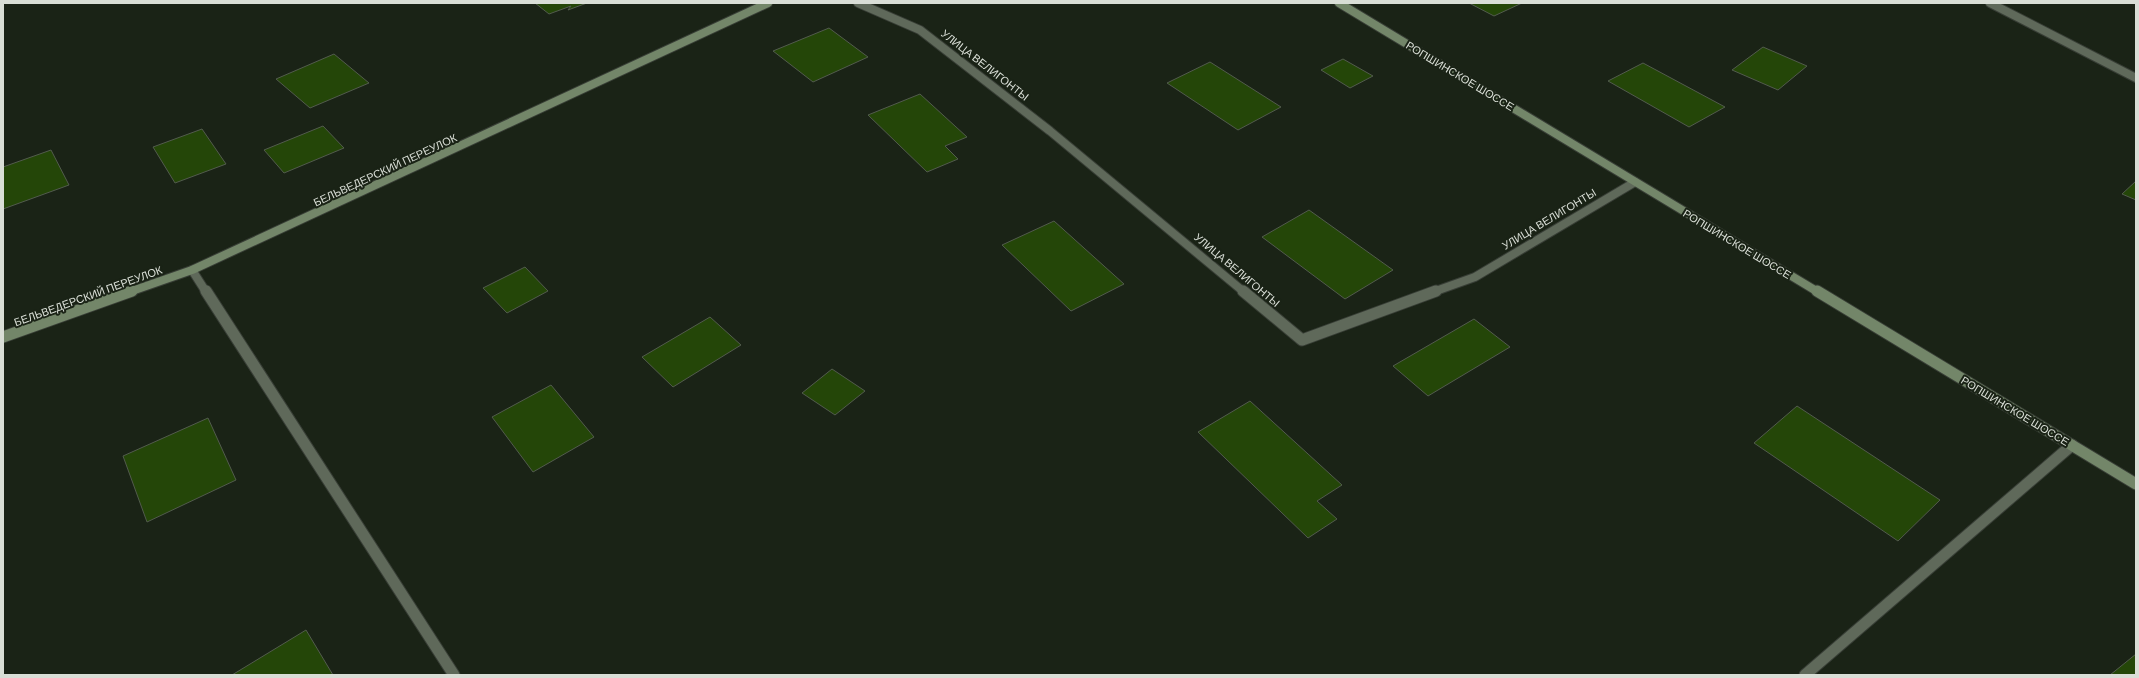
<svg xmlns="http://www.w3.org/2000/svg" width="2139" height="678" font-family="Barlow,sans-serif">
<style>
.building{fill:#244608;stroke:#525b4d}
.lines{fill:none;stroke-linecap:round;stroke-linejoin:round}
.lane-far1-casing{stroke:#383e36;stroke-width:10}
.lane-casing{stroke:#383e36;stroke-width:13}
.street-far1-casing{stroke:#383e36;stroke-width:10}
.street-casing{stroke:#383e36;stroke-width:13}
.secondary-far1-casing{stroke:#383e36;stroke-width:10}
.secondary-casing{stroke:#383e36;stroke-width:13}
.lane-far1{stroke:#5f695a;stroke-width:8}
.lane{stroke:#5f695a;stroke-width:11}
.street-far1{stroke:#5f695a;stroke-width:8}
.street{stroke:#5f695a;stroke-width:11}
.secondary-far1{stroke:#738669;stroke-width:8}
.secondary{stroke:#738669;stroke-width:11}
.labels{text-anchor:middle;stroke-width:4;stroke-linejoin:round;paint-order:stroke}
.street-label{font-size:11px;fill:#d9ded6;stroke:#1a2316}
</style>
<rect width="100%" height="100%" fill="#1a2316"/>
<g class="building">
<polygon points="535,3 587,3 568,10 571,6 549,14"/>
<polygon points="1469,3 1522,3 1494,16"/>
<polygon points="829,28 868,57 813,82 773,51"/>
<polygon points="1763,47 1807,66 1778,90 1732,70"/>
<polygon points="334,54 369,83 310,108 276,79"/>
<polygon points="1343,59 1373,76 1350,88 1321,70"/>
<polygon points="1210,62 1281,107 1238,130 1167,83"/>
<polygon points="1643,63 1725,107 1689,127 1608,81"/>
<polygon points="920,94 967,137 945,146 958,159 927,172 868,115"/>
<polygon points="323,126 344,148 284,173 264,150"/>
<polygon points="202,129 226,164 175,183 153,147"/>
<polygon points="51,150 69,185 3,209 3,167"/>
<polygon points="2136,181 2136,200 2122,194"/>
<polygon points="1309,210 1393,270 1345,299 1262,237"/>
<polygon points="1054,221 1124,284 1071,311 1002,245"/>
<polygon points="525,267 548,291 507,313 483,288"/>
<polygon points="710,317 741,345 673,387 642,357"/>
<polygon points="1474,319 1510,347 1428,396 1393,366"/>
<polygon points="832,369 865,391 835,415 802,393"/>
<polygon points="551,385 594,437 533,472 492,417"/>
<polygon points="1250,401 1342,485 1317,501 1337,519 1308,538 1198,432"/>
<polygon points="1797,406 1940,500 1898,541 1754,443"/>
<polygon points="208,418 236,480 147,522 123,456"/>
<polygon points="306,630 333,675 232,675"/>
<polygon points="2136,654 2136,675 2110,675"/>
</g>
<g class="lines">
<defs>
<g id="lane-far1">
<polyline points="1990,3 2136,78"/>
<polyline points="192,270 206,292"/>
</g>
<g id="lane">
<polyline points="206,291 454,675"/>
<polyline points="1805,675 2072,445"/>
</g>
<g id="street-far1">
<polyline points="858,3 920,30 1050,131 1244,292"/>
<polyline points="1433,292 1475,277 1635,182"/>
</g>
<polyline id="street" points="1243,291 1302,340 1436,291"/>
<g id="secondary-far1">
<polyline points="1339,3 1818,292"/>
<polyline points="129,292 192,270 768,3"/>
</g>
<g id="secondary">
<polyline points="1817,291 2136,484"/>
<polyline points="3,337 132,291"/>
</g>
</defs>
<use href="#lane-far1" class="lane-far1-casing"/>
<use href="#lane" class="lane-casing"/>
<use href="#street-far1" class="street-far1-casing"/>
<use href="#street" class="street-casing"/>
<use href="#secondary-far1" class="secondary-far1-casing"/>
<use href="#secondary" class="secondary-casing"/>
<use href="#lane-far1" class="lane-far1"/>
<use href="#lane" class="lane"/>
<use href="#street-far1" class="street-far1"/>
<use href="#street" class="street"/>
<use href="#secondary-far1" class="secondary-far1"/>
<use href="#secondary" class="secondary"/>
</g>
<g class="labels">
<g class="street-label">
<text transform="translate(985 65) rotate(38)" y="4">УЛИЦА ВЕЛИГОНТЫ</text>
<text transform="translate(1460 76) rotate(31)" y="4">РОПШИНСКОЕ ШОССЕ</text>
<text transform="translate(385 170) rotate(-25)" y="4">БЕЛЬВЕДЕРСКИЙ ПЕРЕУЛОК</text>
<text transform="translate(1549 219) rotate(-31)" y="4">УЛИЦА ВЕЛИГОНТЫ</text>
<text transform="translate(1737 244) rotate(31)" y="4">РОПШИНСКОЕ ШОССЕ</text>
<text transform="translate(1237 270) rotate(40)" y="4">УЛИЦА ВЕЛИГОНТЫ</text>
<text transform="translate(88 296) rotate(-20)" y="4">БЕЛЬВЕДЕРСКИЙ ПЕРЕУЛОК</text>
<text transform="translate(2015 411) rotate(31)" y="4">РОПШИНСКОЕ ШОССЕ</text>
</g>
</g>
<rect width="2139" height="678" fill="none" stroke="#d9ded6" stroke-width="8"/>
</svg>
